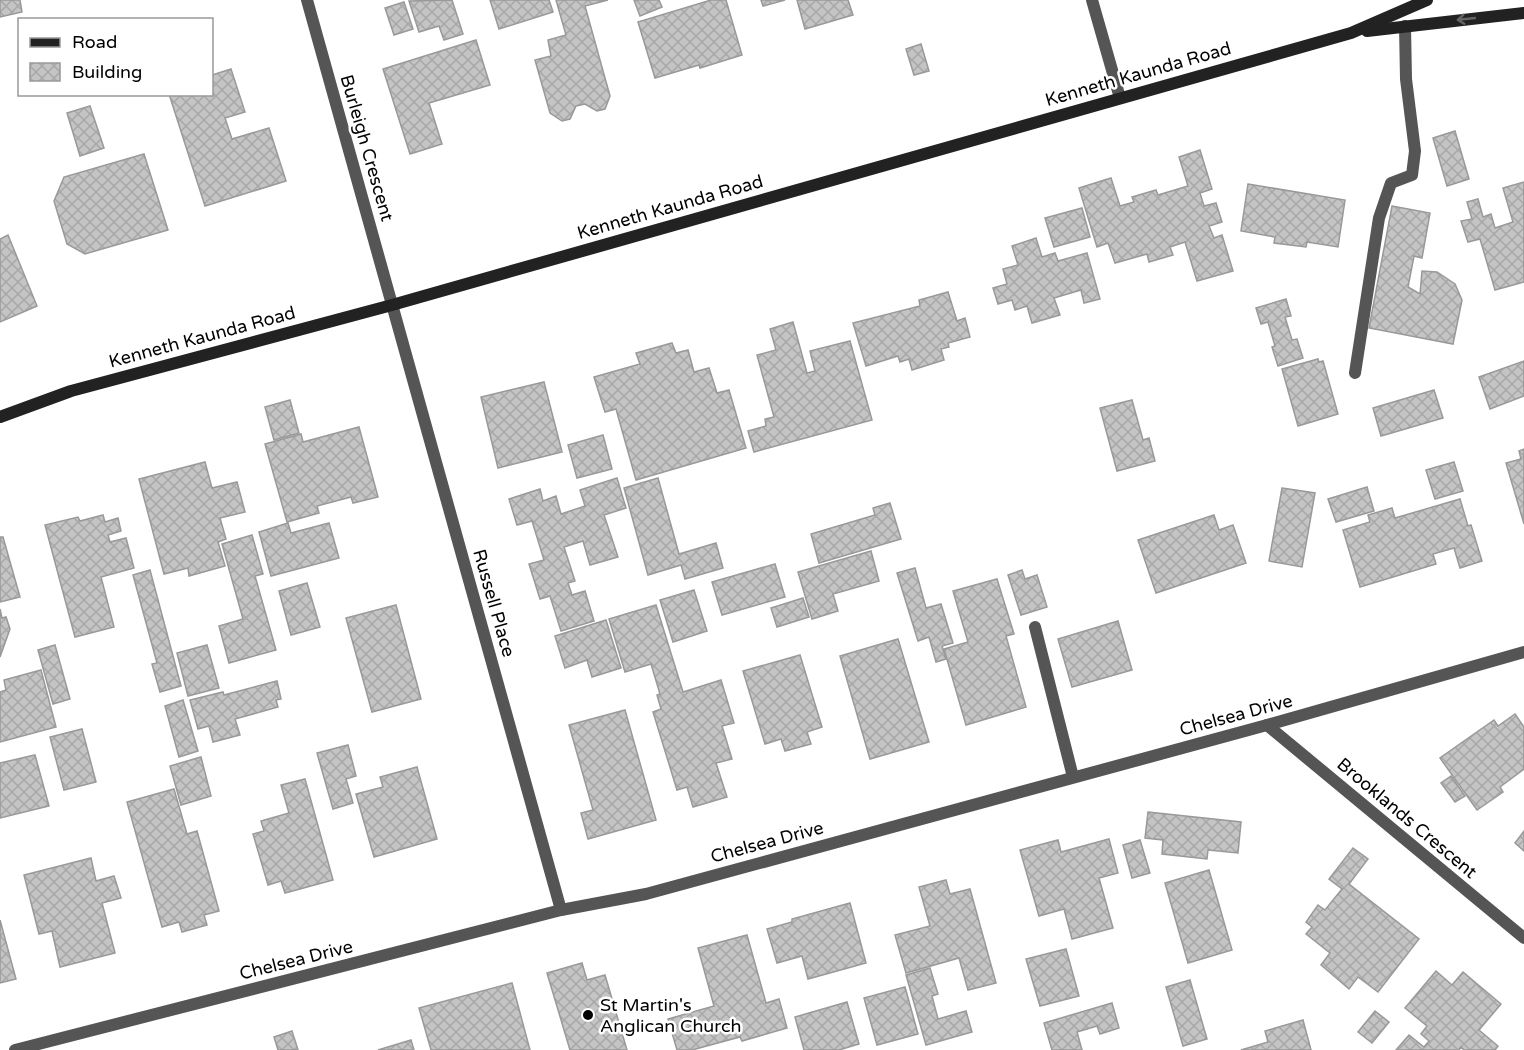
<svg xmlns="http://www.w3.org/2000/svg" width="1524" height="1050" font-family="'Varela Round',sans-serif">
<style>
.building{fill:url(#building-cross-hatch);stroke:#999;stroke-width:1.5}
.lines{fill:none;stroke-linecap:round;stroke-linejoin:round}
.lane{stroke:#555;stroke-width:12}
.street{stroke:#555;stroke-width:12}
.secondary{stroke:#222;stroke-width:12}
.oneway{stroke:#646464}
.poi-dot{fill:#000;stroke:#fff;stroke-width:2}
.labels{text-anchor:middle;stroke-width:5;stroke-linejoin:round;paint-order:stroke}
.street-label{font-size:18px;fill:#000;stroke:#fff}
.poi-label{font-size:18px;fill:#000;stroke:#fff;text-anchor:start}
</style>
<defs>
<pattern id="building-cross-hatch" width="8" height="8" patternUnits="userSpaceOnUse" patternTransform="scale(1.5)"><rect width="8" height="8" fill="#c4c4c4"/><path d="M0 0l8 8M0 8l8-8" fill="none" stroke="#a7a7a7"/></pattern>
</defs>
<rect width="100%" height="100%" fill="#fff"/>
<g class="building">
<polygon points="0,0 20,0 22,12 0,17"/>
<polygon points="452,0 463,34 444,40 439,26 419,32 409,1"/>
<polygon points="490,0 549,0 553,12 499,29"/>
<polygon points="556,0 608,0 585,6 610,96 605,109 597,111 585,104 576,106 570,119 562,121 550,113 535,60 551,56 548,40 566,35"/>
<polygon points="634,0 659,0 662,7 640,16"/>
<polygon points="711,0 726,0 742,55 700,68 699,65 655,78 638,22"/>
<polygon points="761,0 785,0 763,6"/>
<polygon points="797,0 848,0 853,15 805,29"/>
<polygon points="404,2 413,29 394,35 385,8"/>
<polygon points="476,40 490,85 429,103 442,144 410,154 383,69"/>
<polygon points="921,44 929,71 914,75 906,49"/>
<polygon points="231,69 245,112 225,118 232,139 269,128 286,181 205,206 169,94 212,94 212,75"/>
<polygon points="90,106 104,148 80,156 67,113"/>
<polygon points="1455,131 1469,179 1447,186 1433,138"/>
<polygon points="1200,150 1212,189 1200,193 1204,206 1216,203 1222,222 1209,226 1214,238 1222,235 1233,271 1197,281 1185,242 1170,247 1173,255 1149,262 1147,254 1115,263 1108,243 1097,247 1079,188 1111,178 1120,206 1134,202 1132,197 1156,190 1158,195 1188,186 1179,157"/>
<polygon points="144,154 168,230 85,254 67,244 54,201 64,177"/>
<polygon points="1524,182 1524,282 1495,290 1480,239 1468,242 1461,221 1472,219 1467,202 1478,199 1483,217 1491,214 1495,228 1513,222 1503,188"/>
<polygon points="1248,184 1345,200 1338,247 1307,242 1306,247 1274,243 1275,237 1241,231"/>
<polygon points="1392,206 1430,213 1422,258 1414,256 1408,287 1420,294 1422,271 1437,272 1455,284 1462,300 1453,344 1369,328"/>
<polygon points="1082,208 1090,237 1054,247 1045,218"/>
<polygon points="8,235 37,306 0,322 0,239"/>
<polygon points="1036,238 1042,257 1055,253 1058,261 1087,253 1100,299 1084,303 1081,290 1054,298 1060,315 1032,323 1027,306 1015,310 1012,300 998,304 993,288 1007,284 1003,269 1018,265 1012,246"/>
<polygon points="948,292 957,321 965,318 970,337 948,343 949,347 941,349 944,360 912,370 909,359 900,362 898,356 866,366 853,323 920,306 919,300"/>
<polygon points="1286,299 1291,316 1285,317 1292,340 1297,339 1303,358 1278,366 1272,347 1275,346 1268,322 1261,324 1256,308"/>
<polygon points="793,322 807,373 815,371 810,351 850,341 872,420 754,452 748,431 766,426 765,419 774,417 757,355 776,350 770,329"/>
<polygon points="672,343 676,353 688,350 694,372 709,368 717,393 729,390 746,448 636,480 616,409 605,412 594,377 640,364 636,353"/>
<polygon points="1318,359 1319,362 1323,361 1338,414 1298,426 1282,369"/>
<polygon points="1524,361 1524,396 1490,409 1479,377"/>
<polygon points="544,382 562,452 498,468 481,397"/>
<polygon points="1434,390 1443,418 1381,436 1373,408"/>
<polygon points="290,400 299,433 274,440 265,407"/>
<polygon points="1132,400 1143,440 1149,438 1155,461 1117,471 1100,408"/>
<polygon points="359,427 378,497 353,503 351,497 317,506 319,513 287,522 265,444 301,434 303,442"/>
<polygon points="603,435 612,469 577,478 568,445"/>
<polygon points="1524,449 1524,524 1506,463 1521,459 1519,451"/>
<polygon points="205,462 212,488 237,482 245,512 220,518 226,539 218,542 225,566 189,576 188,568 164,574 139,479"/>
<polygon points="1454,462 1463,491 1435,499 1426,470"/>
<polygon points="617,478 626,508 604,515 618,557 590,565 583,541 564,547 575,581 568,583 572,595 585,591 594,621 561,631 550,596 540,599 529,564 544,560 532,521 517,525 509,499 540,489 543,501 556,496 561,514 585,506 580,490"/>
<polygon points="658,478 679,554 716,543 723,568 685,579 681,565 648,575 624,488"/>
<polygon points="1367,487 1374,511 1336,522 1328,499"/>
<polygon points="1282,488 1315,493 1302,567 1269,561"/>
<polygon points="1460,499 1468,526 1471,525 1482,561 1460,568 1454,548 1433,554 1436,564 1360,587 1343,530 1370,522 1368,515 1392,508 1395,518"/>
<polygon points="890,503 901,539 819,563 811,534 875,515 873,508"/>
<polygon points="103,515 105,522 118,518 121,531 108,535 110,542 126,538 134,568 101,577 114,627 75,637 45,525 78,517 80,521"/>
<polygon points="1214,515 1219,530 1233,525 1246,563 1156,593 1138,540"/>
<polygon points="288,523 291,533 329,523 339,558 271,576 259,532"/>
<polygon points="252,535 263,574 255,576 276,650 229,663 219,626 243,619 222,544"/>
<polygon points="0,537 3,537 20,597 0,602"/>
<polygon points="871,551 879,581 833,594 838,611 812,619 798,572"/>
<polygon points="775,564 785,597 722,615 712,582"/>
<polygon points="915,568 926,608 941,604 953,643 942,646 946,659 936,662 929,637 918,641 897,573"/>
<polygon points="150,570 181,686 160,692 152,664 157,663 133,575"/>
<polygon points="1022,570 1025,579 1037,575 1047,607 1021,615 1008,575"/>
<polygon points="997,579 1014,634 1006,636 1026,707 966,725 944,649 968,642 953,591"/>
<polygon points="307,583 320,627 291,635 279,591"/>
<polygon points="694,590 707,631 673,642 660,600"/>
<polygon points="803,598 809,617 777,627 771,608"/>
<polygon points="396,605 421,699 372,712 346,618"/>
<polygon points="656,605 683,692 721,680 734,723 722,726 732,759 716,763 727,797 693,807 687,787 677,790 653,712 661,709 657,695 660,694 651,664 625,672 609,619"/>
<polygon points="0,609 2,618 6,617 10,629 0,657"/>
<polygon points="606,620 621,668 592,677 587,660 565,668 555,636"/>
<polygon points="1118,621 1132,670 1072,687 1058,639"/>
<polygon points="898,639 929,742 870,759 840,656"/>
<polygon points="55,645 70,699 53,704 38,650"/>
<polygon points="207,645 219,688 188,696 177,653"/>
<polygon points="800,655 822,727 807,732 811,744 785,751 781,739 765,744 743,671"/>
<polygon points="41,670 56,727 0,742 0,692 6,690 4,680"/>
<polygon points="277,681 281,699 276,700 278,707 235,719 240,735 213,742 209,726 198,729 190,700 223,692 224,695"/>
<polygon points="183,700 198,751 179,757 165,706"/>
<polygon points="625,710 656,820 588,839 581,813 593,810 569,725"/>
<polygon points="1515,714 1524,727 1524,769 1500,787 1503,792 1477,810 1440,758 1494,720 1498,726"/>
<polygon points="82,729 96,782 64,790 50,737"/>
<polygon points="348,745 356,776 346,779 353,803 333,809 317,753"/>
<polygon points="35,755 49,806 0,818 0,763"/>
<polygon points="201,757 211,796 181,805 170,766"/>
<polygon points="417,767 437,839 374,857 356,794 383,787 380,777"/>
<polygon points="1451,776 1465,796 1455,802 1441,783"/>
<polygon points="305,779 333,880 285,893 281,881 268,885 253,834 264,831 261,821 289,813 281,785"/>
<polygon points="174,789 187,834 197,831 219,911 204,915 207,925 182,932 179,922 162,927 127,802"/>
<polygon points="1148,812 1241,822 1238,853 1208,850 1207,859 1162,854 1163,840 1145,838"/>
<polygon points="1524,831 1524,851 1515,843"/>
<polygon points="1109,839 1118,873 1099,878 1113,928 1072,939 1064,909 1039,916 1020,850 1058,840 1061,852"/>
<polygon points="1140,840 1150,873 1132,878 1123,845"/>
<polygon points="1353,848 1368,859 1349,884 1419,939 1378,992 1358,977 1349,989 1321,965 1330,953 1306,934 1312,927 1306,922 1318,905 1325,910 1342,889 1329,879"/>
<polygon points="91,858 96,881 114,876 121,898 102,903 115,953 60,967 52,931 39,934 24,875"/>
<polygon points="1209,870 1232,950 1188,963 1165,883"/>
<polygon points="946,880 950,894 970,889 996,983 968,990 959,958 906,973 895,935 930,926 919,887"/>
<polygon points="850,903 866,963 808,979 802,956 777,963 767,929 792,922 792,919"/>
<polygon points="0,920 16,979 0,983"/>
<polygon points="747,935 766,1003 779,999 787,1028 742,1041 740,1037 692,1050 677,1050 668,1019 714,1006 698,948"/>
<polygon points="1066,949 1079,996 1040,1006 1026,959"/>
<polygon points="582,963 587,980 605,975 627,1050 570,1050 547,973"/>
<polygon points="930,968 938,994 932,996 938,1019 966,1011 972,1032 926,1045 906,975"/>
<polygon points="1436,971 1452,985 1463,972 1501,1004 1479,1030 1498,1046 1495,1050 1464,1050 1461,1047 1459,1050 1396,1050 1409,1035 1424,1047 1429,1041 1421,1034 1427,1026 1405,1008"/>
<polygon points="1190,980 1207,1039 1183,1046 1166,987"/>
<polygon points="512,983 530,1050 431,1050 419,1008"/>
<polygon points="905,987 918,1034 877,1045 864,998"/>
<polygon points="847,1002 859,1044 839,1050 804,1050 795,1017"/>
<polygon points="1112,1003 1119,1028 1100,1034 1097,1026 1077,1032 1082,1050 1052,1050 1044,1023"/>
<polygon points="1375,1011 1389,1022 1372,1043 1358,1032"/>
<polygon points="1303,1020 1311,1050 1241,1050 1268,1042 1265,1031"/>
<polygon points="292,1031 298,1050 278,1050 274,1037"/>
<polygon points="411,1040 414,1050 378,1050"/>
</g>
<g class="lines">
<polyline class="lane" points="1355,373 1379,218 1391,183 1412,175 1415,151 1406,79 1405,26"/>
<g class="street">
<polyline points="307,0 561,910"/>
<polyline points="1092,0 1120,98"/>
<polyline points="1035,627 1073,777"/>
<polyline points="1267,725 1524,938"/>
<polyline points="15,1050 561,910 646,894 1267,725 1524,652"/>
</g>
<g class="secondary">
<polyline points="1367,31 1524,13"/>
<polyline points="0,417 71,391 392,305 1351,33 1427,0"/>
</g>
</g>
<defs><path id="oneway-shaft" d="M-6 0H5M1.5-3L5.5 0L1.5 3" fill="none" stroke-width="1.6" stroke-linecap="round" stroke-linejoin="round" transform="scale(1.5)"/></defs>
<use class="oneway" href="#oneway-shaft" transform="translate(1466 19) rotate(174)"/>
<circle class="poi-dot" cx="588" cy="1015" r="6"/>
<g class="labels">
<g class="street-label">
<text transform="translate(1138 74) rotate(-16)" y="6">Kenneth Kaunda Road</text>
<text transform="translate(367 148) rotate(74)" y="6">Burleigh Crescent</text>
<text transform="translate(670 207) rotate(-16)" y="6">Kenneth Kaunda Road</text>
<text transform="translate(202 337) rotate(-15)" y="6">Kenneth Kaunda Road</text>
<text transform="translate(494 603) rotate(74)" y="6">Russell Place</text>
<text transform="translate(1236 715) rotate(-15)" y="6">Chelsea Drive</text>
<text transform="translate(1407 818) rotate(40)" y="6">Brooklands Crescent</text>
<text transform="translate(767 842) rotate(-15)" y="6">Chelsea Drive</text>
<text transform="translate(296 960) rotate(-14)" y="6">Chelsea Drive</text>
</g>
<g class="poi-label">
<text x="600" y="1011">St Martin's<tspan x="600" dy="21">Anglican Church</tspan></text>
</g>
</g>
<rect x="18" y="18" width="195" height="78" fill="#ffffff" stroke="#999999" stroke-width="1.5"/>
<rect x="30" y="38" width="30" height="9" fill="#222222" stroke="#999999" stroke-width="1.5"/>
<text x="72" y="48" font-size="18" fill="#000000">Road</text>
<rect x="30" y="63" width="30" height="18" fill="url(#building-cross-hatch)" stroke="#999999" stroke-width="1.5"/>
<text x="72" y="78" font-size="18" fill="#000000">Building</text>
</svg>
